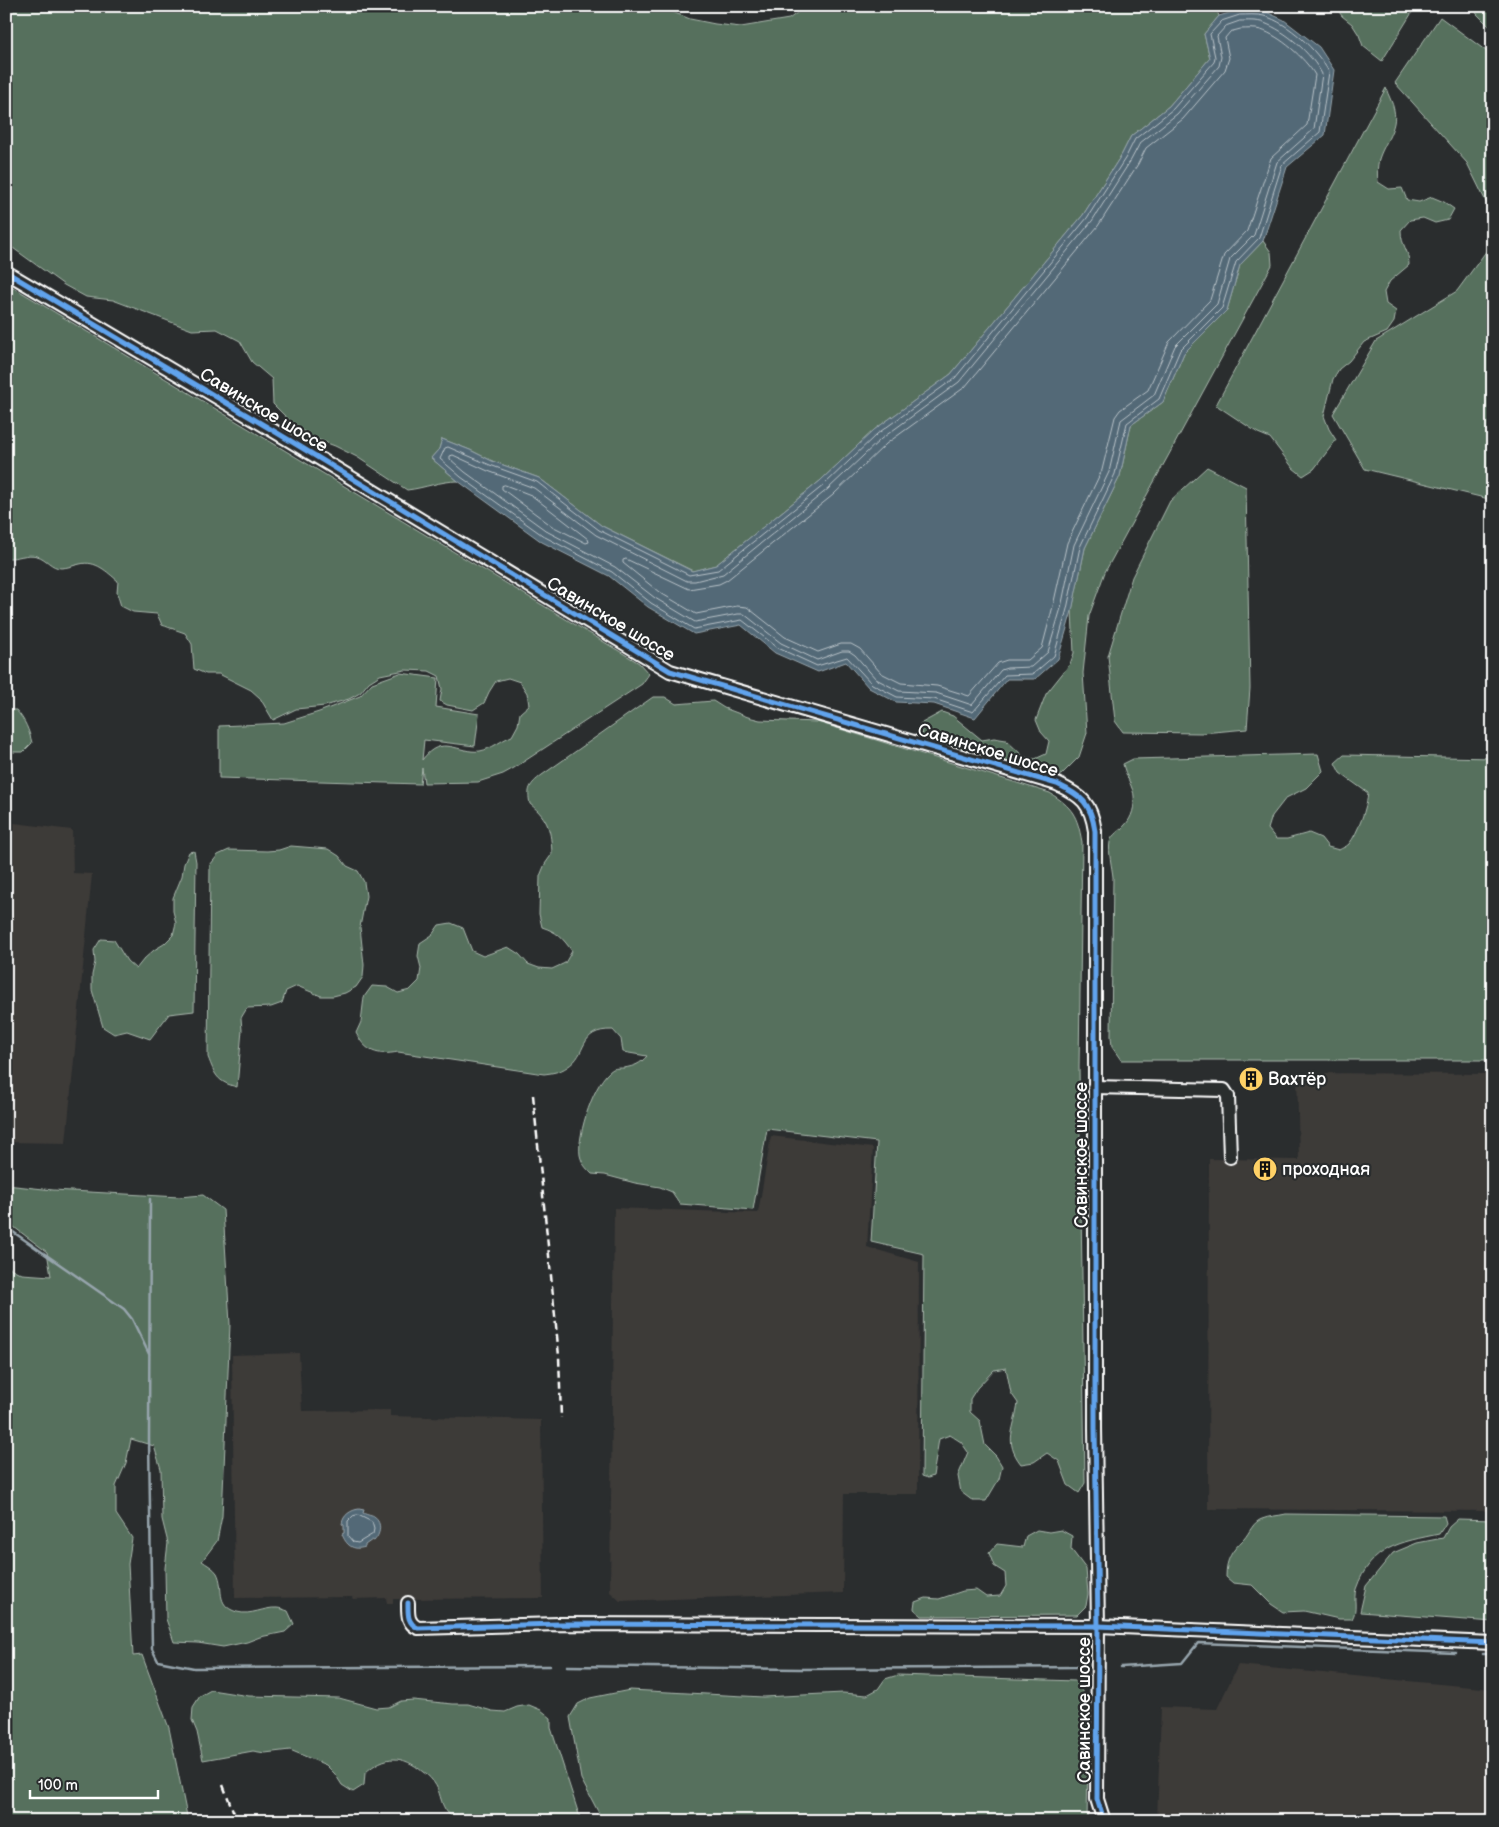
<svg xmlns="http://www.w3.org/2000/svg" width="1499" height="1827" font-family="'Balsamiq Sans',sans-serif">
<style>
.built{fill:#3d3a38}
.green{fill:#56705d;stroke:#aab8ae}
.water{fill:#526977;stroke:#97a5ad}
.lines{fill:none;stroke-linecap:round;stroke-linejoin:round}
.shore{stroke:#bac3c9;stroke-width:1}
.stream{stroke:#97a5ad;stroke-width:2.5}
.minor-casing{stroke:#fff;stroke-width:16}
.minor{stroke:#2a2d2e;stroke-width:12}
.rail{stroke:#fff;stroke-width:2.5;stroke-dasharray:8 4;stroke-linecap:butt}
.cycleway-casing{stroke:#2a2d2e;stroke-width:8}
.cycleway{stroke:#60a3ed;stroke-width:5}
.labels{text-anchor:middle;stroke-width:4.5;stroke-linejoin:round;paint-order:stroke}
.street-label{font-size:18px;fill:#fff;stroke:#2a2d2e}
.poi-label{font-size:18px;fill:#fff;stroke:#2a2d2e;text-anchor:start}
</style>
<rect width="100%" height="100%" fill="#2a2d2e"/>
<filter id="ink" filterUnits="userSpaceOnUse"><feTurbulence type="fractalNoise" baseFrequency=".02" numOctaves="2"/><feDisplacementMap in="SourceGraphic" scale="10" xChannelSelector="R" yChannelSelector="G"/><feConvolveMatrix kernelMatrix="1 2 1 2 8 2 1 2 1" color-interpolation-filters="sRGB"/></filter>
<g filter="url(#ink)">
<g class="built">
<polygon points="6,822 72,830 73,873 92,874 66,1143 6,1142"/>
<polygon points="1297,1073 1493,1074 1493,1511 1208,1509 1209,1159 1299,1160"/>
<polygon points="771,1136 873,1148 867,1247 919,1262 918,1494 844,1494 843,1593 620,1601 610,1592 614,1208 758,1213"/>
<polygon points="299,1353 302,1411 390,1410 390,1416 541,1420 543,1598 393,1599 393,1603 387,1603 386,1598 353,1599 352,1597 235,1598 232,1355"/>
<polygon points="1238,1665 1493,1689 1493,1821 1157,1821 1161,1707 1217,1709"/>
</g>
<g class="green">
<path d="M6,6H658L690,19L715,24L741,27L789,19L806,6H1215L1219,16L1204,34L1210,58L1169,106L1131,136L1122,154L1083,215L951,374L874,430L820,481L716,565L693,571L602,526L539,478L492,461L470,450L442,439L439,449L431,458L458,481C440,481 425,488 407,490L357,457L335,446L311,437L291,422L273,404L272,379L252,362L240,341L217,329L192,330L113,300L86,297L64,285L6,243Z"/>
<polygon points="1335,6 1416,6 1382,61 1363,46 1359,35 1352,24 1342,16"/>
<polygon points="1473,6 1493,6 1493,30 1477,14"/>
<polygon points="1440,17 1493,56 1493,216 1467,163 1395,83"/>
<path d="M1386,88C1388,95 1393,103 1394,110C1398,128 1384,143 1379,159C1377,167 1377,174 1378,182L1389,189L1402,188L1407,200L1419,202L1432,197L1444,202L1454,209L1448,220L1435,223L1423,218L1410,220L1401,230C1401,247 1409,248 1409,265L1390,281L1384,292L1386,304L1396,311L1394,322L1387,332L1364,342L1349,361L1339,369L1333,379L1324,416L1329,429L1336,440L1314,469L1303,476L1293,468L1270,438L1258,433L1216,405Z"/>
<polygon points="1263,241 1271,252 1272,265 1105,572 1089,616 1083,673 1087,733 1079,757 1061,775 1049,775 922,736 920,724 942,712 953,716 982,740 994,738 1006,740 1024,757 1035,759 1046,754 1049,741 1041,732 1036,720 1046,694 1070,664 1074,653 1072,610 1085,548 1120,476 1131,425 1163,402 1184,353 1227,310 1240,265"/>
<polygon points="1493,242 1493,500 1365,469 1333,414 1376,341 1457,291"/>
<path d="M6,283L639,663L649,674L642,684L514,768L503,774L478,782L424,783L422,768L420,784L219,778V726L284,723L319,712L360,696L372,683L400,673L438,678L436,707L479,714L475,746L424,740L422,760C442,733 458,754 480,751C492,749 501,740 512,736L518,725L520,713L529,705L527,693L520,682L508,678L496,681L489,692L484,703L473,710L447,705L440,701L442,689L439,676L429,671L405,670L380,675L369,682L360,693L349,699L325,706L296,709L273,720L260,698L251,690L219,674H206L194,669L192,644L185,633L162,625L157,614L133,612L121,606L117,593L118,581C107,572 96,560 80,564C75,565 67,568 61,568C51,568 46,558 37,556C26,553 18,559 6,558V552L9,547L6,544Z"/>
<polygon points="1207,467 1246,487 1250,688 1247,729 1202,733 1123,732 1115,721 1108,656 1132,577 1170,501"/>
<path d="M653,697H665L676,704L713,701L724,708L748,717L760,720L817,722L1050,793C1073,808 1077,815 1082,842L1079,1067L1085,1483L1079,1493L1068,1485L1059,1461L1047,1453L1034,1462L1021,1464C1003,1441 1015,1429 1018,1403L1011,1393L1006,1368L994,1370L977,1388L970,1399V1412L980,1421L985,1445L996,1456L1002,1466L999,1479L986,1501H973L961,1492L958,1476L968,1452L961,1442L950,1435L939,1439L933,1476L928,1478L922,1476L924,1254L871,1242L877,1142L767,1129L753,1210L680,1204L672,1192L660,1187L635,1183L605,1175L592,1174C586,1168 582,1164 580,1155C577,1135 594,1080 613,1069C616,1068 621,1068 624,1068C635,1066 640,1064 647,1056L623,1052L621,1039L613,1030C577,1029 589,1054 567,1067C560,1072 552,1073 544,1074L398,1052C377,1056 366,1052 356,1033L361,1022L364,997L372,986L387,987L398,993L410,990L419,981L421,968L418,956L420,943L432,935L439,925L451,923L463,928L472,951L483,956L508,947L519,954L528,964L539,968L552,969L565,963L572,951C562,937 557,932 542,927L539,914L540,876L545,864L552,854C551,831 549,819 530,804C527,789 529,785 542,775Z"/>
<path d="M6,710H16C25,720 29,730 32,743L23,752H6Z"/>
<path d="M1318,754L1323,771L1306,788L1286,798L1272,816L1268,829L1276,839H1287L1309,833L1321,838L1328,847L1339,850C1342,848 1346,847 1349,844C1358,833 1367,807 1368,793L1340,773L1335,763L1344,755L1493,758V1060H1121L1112,1047L1111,1036L1113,877C1112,867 1108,852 1110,842C1112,834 1120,831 1125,825C1132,818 1135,806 1134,796C1134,790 1125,774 1123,764L1133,759Z"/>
<path d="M291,846L328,849L339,856L347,866L358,871L364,882L366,896L360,927L364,965L363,977L356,987L345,993L333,996H321L297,986L286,991L282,1003L271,1007L247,1008L241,1018L242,1030L237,1087C217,1082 215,1075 208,1057L210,865L218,855L229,850L267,851L279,850Z"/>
<polygon points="194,851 196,862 194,1011 169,1014 150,1039 127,1031 114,1034 103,1027 92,990 92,975 95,962 94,950 101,939 114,940 127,961 136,969 144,959 154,950 164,944 173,935 176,923 173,911 173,898 182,876 184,864 189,852"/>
<path d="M6,1185L53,1190L179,1197L203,1195L223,1210L230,1324L222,1516L217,1541L202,1561C206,1564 214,1568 217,1573C225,1588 214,1605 237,1612C251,1616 264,1607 277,1608C280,1608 285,1610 288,1611L294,1624L285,1632L260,1637L247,1642L223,1647L198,1643L174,1642L166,1619L165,1568L168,1543L162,1519L161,1469L154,1446L131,1439L126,1463L116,1486V1514L132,1538L128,1564L133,1656L142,1655L169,1728L188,1821H6V1266L22,1274L51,1276L47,1252L6,1221Z"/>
<path d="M1286,1514L1444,1516L1446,1523L1439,1534C1401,1542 1371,1546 1356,1589C1353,1599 1358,1609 1352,1619H1339L1304,1611L1283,1612L1271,1604L1252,1585L1233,1583L1226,1577C1226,1558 1232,1551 1244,1539C1250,1532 1253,1522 1262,1519C1269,1516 1278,1516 1286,1514Z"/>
<polygon points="1458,1519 1493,1520 1493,1622 1360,1612 1366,1586 1393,1553 1417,1543 1443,1538 1449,1527"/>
<polygon points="1037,1530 1049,1532 1061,1530 1072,1536 1071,1549 1086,1569 1088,1594 1086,1606 1077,1615 922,1616 914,1609 915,1602 926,1598 939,1599 963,1591 976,1590 986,1597 1000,1596 1006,1586 1005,1573 994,1566 989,1553 997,1544 1023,1547 1026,1536"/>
<polygon points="898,1675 1075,1681 1089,1702 1087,1821 603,1821 581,1779 570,1717 578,1704 590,1698 630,1690 763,1697 843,1693 867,1695 878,1689 885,1679"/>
<path d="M211,1690L249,1696L339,1698L376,1708L389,1707L401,1701L413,1700L453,1704H468L492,1711L505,1712L517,1707L529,1705L541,1710L551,1718V1728L581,1821H459C436,1809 445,1795 432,1780C430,1777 426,1774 423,1772C403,1755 385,1754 365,1773L364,1785L353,1792L342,1785L335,1774L326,1765L290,1750L265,1753L253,1751L203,1760L197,1732L192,1720L193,1707L200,1696Z"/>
</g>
<g class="water">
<polygon points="1239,10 1264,11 1284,20 1319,47 1334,70 1325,135 1287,167 1263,241 1240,265 1227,310 1184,353 1163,402 1131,425 1120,476 1085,548 1072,611 1058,659 1035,679 1007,679 975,718 934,704 896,702 869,688 846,662 818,672 775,653 741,625 694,634 648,607 609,576 542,542 458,481 431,458 439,449 442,439 470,450 492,461 539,478 602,526 692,571 716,565 820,481 874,430 951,374 1083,215 1122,154 1131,136 1169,106 1210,58 1204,34 1219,16"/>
<path d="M359,1509L364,1510L363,1513C367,1515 373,1516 374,1517C383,1523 380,1535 374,1541L372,1540L365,1545V1547C353,1551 346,1545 342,1534L344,1533V1525L342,1524C343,1515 351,1510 359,1509Z"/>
</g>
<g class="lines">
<g class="shore">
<path d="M1240,15C1247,15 1257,14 1264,16C1289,23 1317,50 1329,72L1320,132L1282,165L1259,238L1236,262L1222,308L1180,350L1159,399L1127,423L1115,474L1080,547L1067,609L1054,656L1033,674L1005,675L973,712L934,699L897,697L872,684L847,657L817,666L778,648L742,620L694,629L651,603L612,572L545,537L461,477L440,459L445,448L448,447L490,465L537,482L599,530L689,575L718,570L824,485L877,434L955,378L1087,218L1126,157L1135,139L1173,109L1214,62L1215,57L1210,34L1222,21Z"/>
<path d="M1240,21C1247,21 1257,20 1264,23C1286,31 1311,53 1322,74L1314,129L1277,162L1254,235L1230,259L1217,304L1175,346L1154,395L1121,420L1109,472L1074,545L1061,608L1048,652L1031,667L1007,668L1001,670L972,705L936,693L899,691L876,679L855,655L849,651H842L817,660L781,643L744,614H738L695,622L655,598L615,567L548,532L465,472L450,459V456L453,455L488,471L534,488L596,535L687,581H695L723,574L828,489L881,439L959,382L1092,221L1131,160L1140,143L1177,114L1219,66L1221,57L1217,36L1226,26Z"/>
<path d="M1241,29C1247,29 1255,28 1261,30C1280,36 1305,58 1315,75L1307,125L1271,158L1247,231L1224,255L1210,300L1169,342L1148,390L1120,410L1115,417L1102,470L1067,543L1053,606L1042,648L1028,660H1007L998,663L969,696L937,686L901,683L881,673L860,649L851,644H841L818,652L785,637L747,607L737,606L696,614L659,592L623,563V560L626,559L689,589L719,584L727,580L833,495L886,444L965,387L1098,226L1138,164L1146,148L1183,119L1225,70L1229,58L1225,38L1230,32Z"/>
<polygon points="505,485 531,495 588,539 589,542 586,543 552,526 502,489 502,486"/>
<polygon points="358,1515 372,1522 374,1529 373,1534 358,1543 353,1542 348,1536 348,1521 353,1516"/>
</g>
<g class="stream">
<polyline points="150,1199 149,1439 152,1649 158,1661 194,1668 550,1666"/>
<polyline points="6,1227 124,1309 132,1319 149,1354"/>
<polyline points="1483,1654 1493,1654"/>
<polyline points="567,1666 801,1669 1081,1667"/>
<polyline points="1121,1667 1182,1663 1198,1643 1456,1653"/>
</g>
<defs>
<g id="minor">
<path d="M6,272L289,440L670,671L1057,784C1082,796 1091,803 1095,831V1428L1098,1626L1097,1799L1104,1821"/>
<polyline points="1094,1087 1224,1090 1228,1096 1230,1157"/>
<path d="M408,1603C408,1614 407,1623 418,1628L559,1624L1098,1626L1493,1643"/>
</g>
</defs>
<use href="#minor" class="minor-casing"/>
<use href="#minor" class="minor"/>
<g class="rail">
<polyline points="533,1095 559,1356 561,1418"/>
<polyline points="223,1785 237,1821"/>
</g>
<defs>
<g id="cycleway">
<path d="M6,272L289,440L670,671L1057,784C1082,796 1091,803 1095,831V1428L1098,1626L1097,1799L1104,1821"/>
<path d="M408,1603C408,1614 407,1623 418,1628L559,1624L1098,1626L1493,1643"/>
</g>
</defs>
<use href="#cycleway" class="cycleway-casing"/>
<use href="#cycleway" class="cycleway"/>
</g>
</g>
<defs>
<symbol id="building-disc" viewBox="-11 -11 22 22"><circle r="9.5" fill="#ffd166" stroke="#2a2d2e"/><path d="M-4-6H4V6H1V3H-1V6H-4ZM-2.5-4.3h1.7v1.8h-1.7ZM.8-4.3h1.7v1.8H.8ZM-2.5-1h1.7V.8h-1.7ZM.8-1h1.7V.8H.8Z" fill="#111"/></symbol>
</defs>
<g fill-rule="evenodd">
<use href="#building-disc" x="1237" y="1065" width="28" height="28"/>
<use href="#building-disc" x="1251" y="1155" width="28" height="28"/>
</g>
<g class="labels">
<g class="street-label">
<text transform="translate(264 410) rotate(31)" y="6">Савинское шоссе</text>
<text transform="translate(611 619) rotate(31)" y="6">Савинское шоссе</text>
<text transform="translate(988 750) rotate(17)" y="6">Савинское шоссе</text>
<text transform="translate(1081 1155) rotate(-90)" y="6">Савинское шоссе</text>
<text transform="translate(1084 1710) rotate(-90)" y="6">Савинское шоссе</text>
</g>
<g class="poi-label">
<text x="1268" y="1085">Вахтёр</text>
<text x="1282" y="1175">проходная</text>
</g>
</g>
<rect width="1499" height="1827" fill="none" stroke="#2a2d2e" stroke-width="25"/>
<rect x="12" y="12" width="1474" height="1802" fill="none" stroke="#fff" stroke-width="2" filter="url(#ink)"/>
<path d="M30 1790v8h128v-8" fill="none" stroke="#ffffff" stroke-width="2.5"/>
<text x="38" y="1790" font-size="15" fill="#ffffff" stroke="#2a2d2e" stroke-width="4" paint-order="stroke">100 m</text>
</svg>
